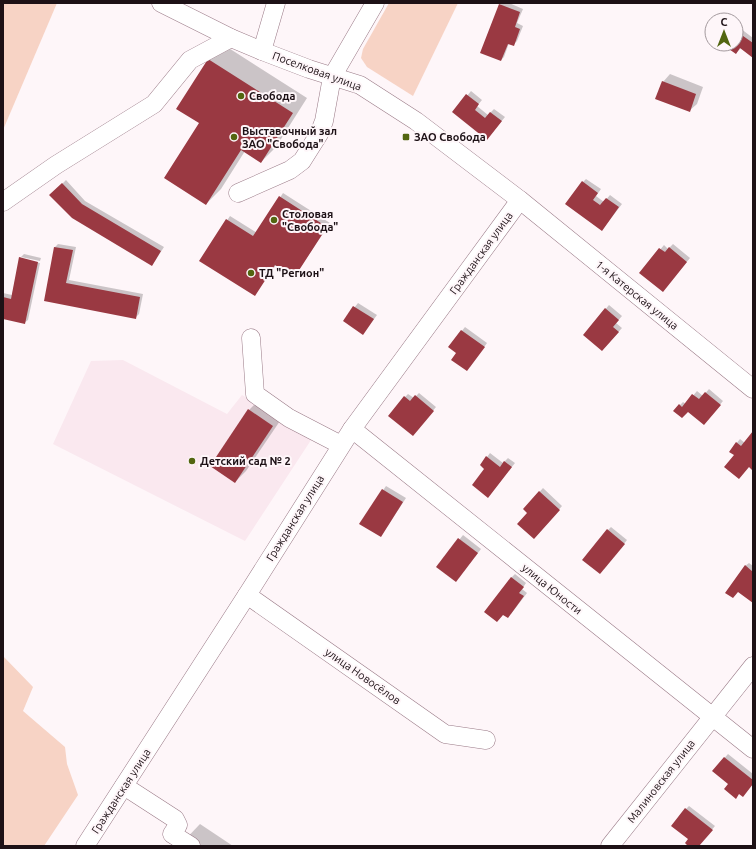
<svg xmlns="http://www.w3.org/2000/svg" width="756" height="849" font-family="Ubuntu,sans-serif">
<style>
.built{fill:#fae8ef}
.green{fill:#f7d3c5}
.shadow{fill:#0003}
.building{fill:#9a3942}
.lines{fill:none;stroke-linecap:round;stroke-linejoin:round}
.minor-casing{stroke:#9a7a87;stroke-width:19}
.minor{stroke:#fff;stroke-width:18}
.poi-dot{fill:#526510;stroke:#fef6f9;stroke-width:1.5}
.labels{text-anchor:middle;stroke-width:4;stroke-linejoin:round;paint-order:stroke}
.street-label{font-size:11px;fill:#1d1116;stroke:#fef6f9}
.poi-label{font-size:11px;font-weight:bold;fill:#1d1116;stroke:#fef6f9;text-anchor:start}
</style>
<rect width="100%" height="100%" fill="#fef6f9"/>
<polygon class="built" points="123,360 227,414 242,395 313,437 245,541 53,444 91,361"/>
<g class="green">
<polygon points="3,3 57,3 3,130"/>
<polygon points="389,3 458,3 413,96 367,67 361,58 363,49"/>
<polygon points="3,656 33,687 23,711 65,747 67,764 78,795 44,846 3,846"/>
</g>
<g class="shadow">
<polygon points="501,3 509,3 523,9 517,23 523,26 517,41 513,45 509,43 504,57 501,60 481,52"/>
<polygon points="736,25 753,38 753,56 741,48 736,53 730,44 736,44"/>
<polygon points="224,45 307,98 276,147 261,162 245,151 221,189 206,204 200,123 209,59"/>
<polygon points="670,74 703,87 697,104 689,111 663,82"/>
<polygon points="471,91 482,100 477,106 488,115 494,109 505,117 490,135 454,112"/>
<polygon points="586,179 601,189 596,196 604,202 610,195 622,204 605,226 583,182"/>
<polygon points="66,180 85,201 164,247 155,261 152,265 51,195"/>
<polygon points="283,193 330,223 294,277 276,265 254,295 201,260 230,216 257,233"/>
<polygon points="58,244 76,247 69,280 143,294 139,314 135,318 45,300 55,247"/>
<polygon points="673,244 690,258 666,287 641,273 664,245 668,249"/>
<polygon points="24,254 41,258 40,261 21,257 21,259 40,263 28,320 24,323 3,318 3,293 12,295 20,258"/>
<polygon points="358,303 377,315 363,334 344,321"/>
<polygon points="609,305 622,316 616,323 622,328 605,347 584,335"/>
<polygon points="465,327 487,343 470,367 458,353 449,347"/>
<polygon points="709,389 723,401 707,420 688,411 682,417 680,405 683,402 686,404 697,391 703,396"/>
<polygon points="419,393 436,407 416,431 405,397 408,394 414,398"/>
<polygon points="260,399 284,415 246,471 235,482 249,410"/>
<polygon points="753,433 753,469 730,451 740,439 745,443"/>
<polygon points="490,453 503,463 508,458 515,463 491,493 486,469 481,465"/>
<polygon points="386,486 406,498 381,536 361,523"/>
<polygon points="543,488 562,506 537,535 528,513 524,509"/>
<polygon points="611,527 627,540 604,569 608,530"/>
<polygon points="463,535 481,549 459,577 438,567"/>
<polygon points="749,563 753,566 753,602 745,566"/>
<polygon points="515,574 526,583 522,589 527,593 511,614 503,614 511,578"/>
<polygon points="728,754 753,774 753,784 713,771"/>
<polygon points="689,806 715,826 698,846 690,846 686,809"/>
<polygon points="200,824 233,846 179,846"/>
</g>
<g class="building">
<polygon points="499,4 520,12 515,27 520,29 514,46 508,44 501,61 480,53"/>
<polygon points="736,31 753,43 753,58 740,48 736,54 726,47 728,44 736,44"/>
<polygon points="208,59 293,113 261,163 241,150 206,205 164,178 199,123 176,109"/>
<polygon points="662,81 696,94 690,112 655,99"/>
<polygon points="466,94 479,104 475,110 485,118 490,112 502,121 487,140 452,112"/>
<polygon points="582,181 598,193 593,200 600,205 606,198 619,207 602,231 565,204"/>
<polygon points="62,183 82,204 161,251 152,266 72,218 49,195"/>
<polygon points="279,196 327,227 294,278 275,265 255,296 199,261 226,219 253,236"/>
<polygon points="54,247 73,250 66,283 140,297 136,319 44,301"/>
<polygon points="669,247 687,262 663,292 639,273 659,248 665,252"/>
<polygon points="19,257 38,262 25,324 3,319 3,297 11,299"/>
<polygon points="353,306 374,319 363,335 343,321"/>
<polygon points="605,308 619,320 613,327 619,332 602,351 583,335"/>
<polygon points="461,330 485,347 467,371 451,360 456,353 448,347"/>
<polygon points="705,392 721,405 704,425 688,412 682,418 673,411 679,404 682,407 692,394 699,399"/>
<polygon points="415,395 434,411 413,436 388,416 404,396 410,401"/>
<polygon points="248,409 273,426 235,483 210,466"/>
<polygon points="753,431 753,471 749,467 739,479 724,467 734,455 729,452 736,442 741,446"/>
<polygon points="486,456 500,467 504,461 512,467 488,498 472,485 484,469 480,465"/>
<polygon points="382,489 403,502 381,537 359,524"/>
<polygon points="539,491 560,510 534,539 517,524 527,513 523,509"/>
<polygon points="607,529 625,544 600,574 582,560"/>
<polygon points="458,538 478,553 456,582 436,567"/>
<polygon points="745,565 753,572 753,603 738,592 733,598 725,593"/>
<polygon points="511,577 524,587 519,593 524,596 508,618 503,615 497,622 484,612"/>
<polygon points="724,757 753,780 753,784 743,797 739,794 736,799 724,789 728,784 712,771"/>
<polygon points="685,808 713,830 699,846 688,846 685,843 688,839 671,826"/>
</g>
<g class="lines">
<defs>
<g id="minor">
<polyline points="161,3 231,38 262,51 309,69 360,85 416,121 520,200 753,389"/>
<polyline points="262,51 276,3"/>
<polyline points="238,193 290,170 302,161 319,134 324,121 332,77 375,3"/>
<polyline points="3,202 56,165 154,104 190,60 231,38"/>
<polyline points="251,338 255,394 289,418 341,445"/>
<polyline points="352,429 753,749"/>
<polyline points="247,595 445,734 486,740"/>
<polyline points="124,786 175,819 178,825 172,834 191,846"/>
<polyline points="85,846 247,595 352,429 520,200"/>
<polyline points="610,846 753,666"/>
</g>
</defs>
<use href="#minor" class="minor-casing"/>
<use href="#minor" class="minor"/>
</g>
<g class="poi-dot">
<circle cx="241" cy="96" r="4"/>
<circle cx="234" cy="137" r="4"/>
<rect x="402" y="133" width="8" height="8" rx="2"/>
<circle cx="274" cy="220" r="4"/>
<circle cx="251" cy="273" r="4"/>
<circle cx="192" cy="461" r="4"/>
</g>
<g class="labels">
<g class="street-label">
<text transform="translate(317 71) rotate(20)" y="4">Поселковая улица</text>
<text transform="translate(481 253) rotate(-54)" y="4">Гражданская улица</text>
<text transform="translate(637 295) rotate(39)" y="4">1-я Катерская улица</text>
<text transform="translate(295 518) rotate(-58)" y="4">Гражданская улица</text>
<text transform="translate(552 589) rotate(39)" y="4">улица Юности</text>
<text transform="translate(363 676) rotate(35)" y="4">улица Новосёлов</text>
<text transform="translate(661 781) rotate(-52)" y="4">Малиновская улица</text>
<text transform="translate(121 791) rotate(-57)" y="4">Гражданская улица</text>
</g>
<g class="poi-label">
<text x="249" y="100">Свобода</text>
<text x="242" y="135">Выставочный зал<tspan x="242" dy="13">ЗАО "Свобода"</tspan></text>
<text x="414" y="141">ЗАО Свобода</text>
<text x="282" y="218">Столовая<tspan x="282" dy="13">"Свобода"</tspan></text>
<text x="259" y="277">ТД "Регион"</text>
<text x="200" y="465">Детский сад № 2</text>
</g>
</g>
<rect width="756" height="849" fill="none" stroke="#1d1116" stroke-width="8"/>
<g transform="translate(724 32)"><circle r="19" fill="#fef6f9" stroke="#a49a9e"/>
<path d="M0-3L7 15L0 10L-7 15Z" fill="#526510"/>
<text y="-6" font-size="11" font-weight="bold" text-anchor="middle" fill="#1d1116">С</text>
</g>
</svg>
